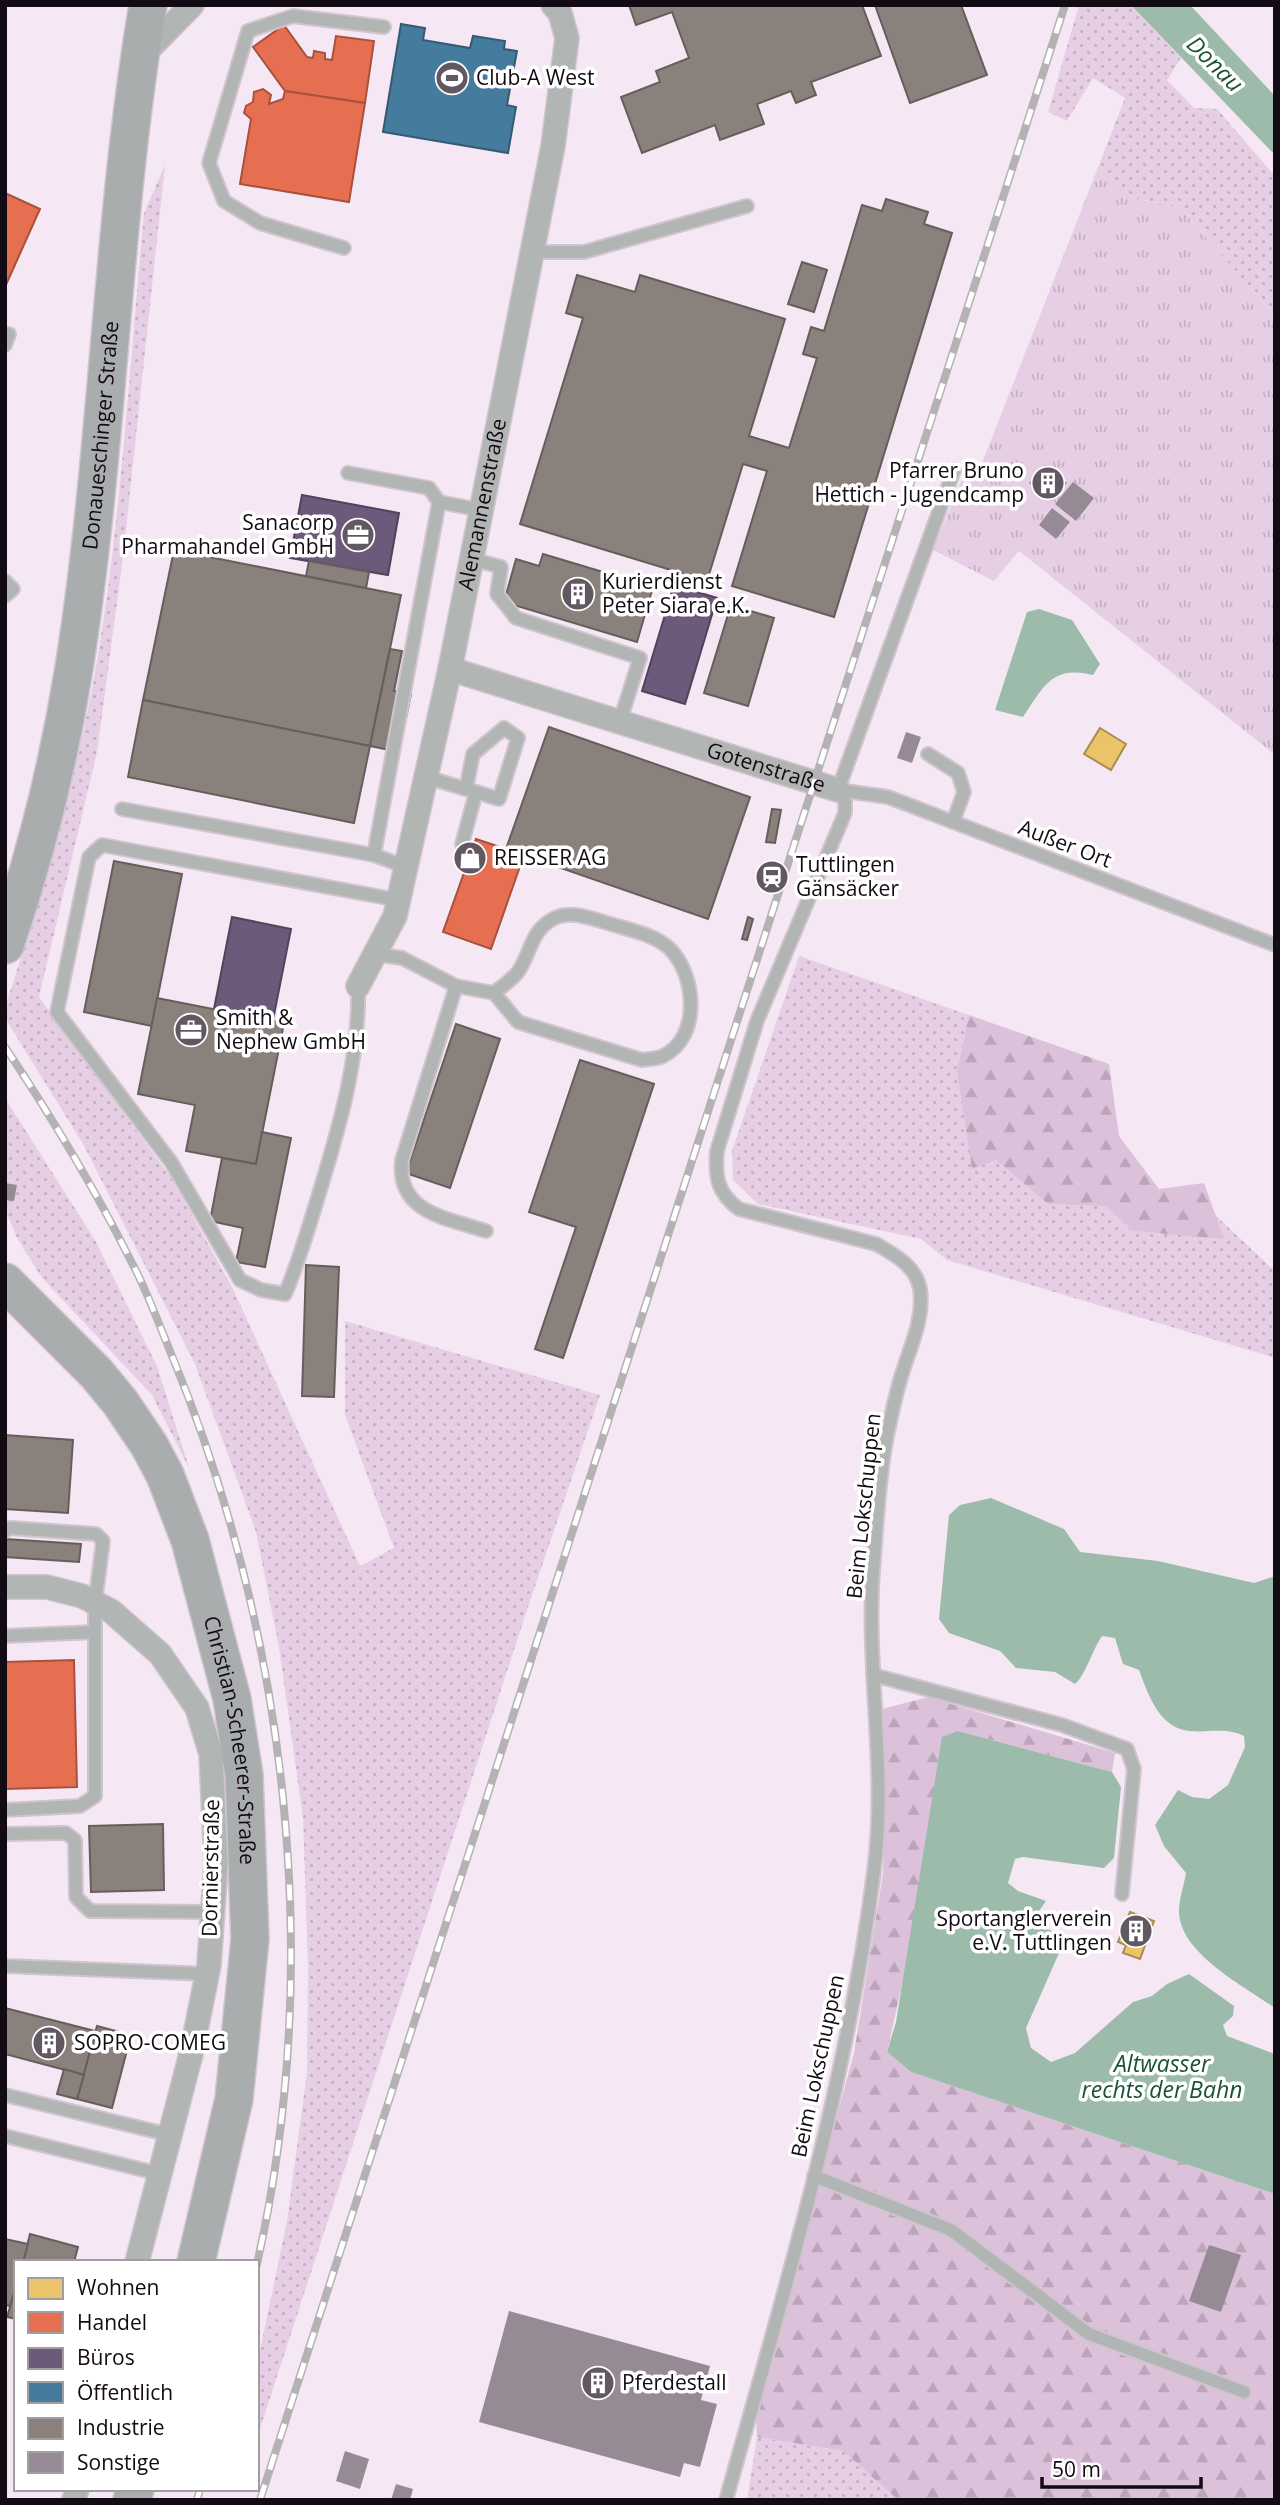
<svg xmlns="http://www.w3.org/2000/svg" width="1280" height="2505" font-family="'Open Sans',sans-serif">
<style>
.grass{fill:url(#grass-dots)}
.forest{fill:url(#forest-firs)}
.park{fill:url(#park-tufts)}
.water{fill:#9dbbaa}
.homes{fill:#e9c46a;stroke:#a98c50;stroke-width:2}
.shops{fill:#e76f51;stroke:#a7513e;stroke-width:2}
.offices{fill:#6d597a;stroke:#52425b;stroke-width:2}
.public{fill:#457b9d;stroke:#365974;stroke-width:2}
.industry{fill:#8a817c;stroke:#665e5c;stroke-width:2}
.building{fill:#968a95}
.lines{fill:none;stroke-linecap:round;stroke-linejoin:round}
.lane-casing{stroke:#d0c5cf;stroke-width:16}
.street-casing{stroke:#d0c5cf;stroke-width:26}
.primary-casing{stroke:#d0c5cf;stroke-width:40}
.lane{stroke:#b1b5b3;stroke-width:12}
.street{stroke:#b1b5b3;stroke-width:23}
.primary{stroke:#aaadad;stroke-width:37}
.rail-casing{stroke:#b4b2b5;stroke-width:8}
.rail{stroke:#fff;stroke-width:5;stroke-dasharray:16;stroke-linecap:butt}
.labels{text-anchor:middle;stroke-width:7;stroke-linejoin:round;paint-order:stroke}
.poi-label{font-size:21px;fill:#130b13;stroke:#fff;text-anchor:start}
.street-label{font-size:21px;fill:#130b13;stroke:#fff}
.water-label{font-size:23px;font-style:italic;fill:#195337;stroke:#fff}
</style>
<defs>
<pattern id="grass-dots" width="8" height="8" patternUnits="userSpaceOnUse" patternTransform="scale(1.75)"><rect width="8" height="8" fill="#e6cfe5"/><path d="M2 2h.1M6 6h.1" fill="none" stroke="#c4b0c4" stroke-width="1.8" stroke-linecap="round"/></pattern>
<pattern id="forest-firs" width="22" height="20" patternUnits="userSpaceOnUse" patternTransform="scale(1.75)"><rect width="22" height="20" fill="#dcc1da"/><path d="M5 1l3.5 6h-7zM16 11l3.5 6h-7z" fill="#bca4ba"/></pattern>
<pattern id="park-tufts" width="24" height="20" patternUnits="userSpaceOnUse" patternTransform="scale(1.75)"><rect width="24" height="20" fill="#e6cfe5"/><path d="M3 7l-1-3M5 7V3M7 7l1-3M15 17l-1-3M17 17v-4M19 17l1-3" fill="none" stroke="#c4b0c4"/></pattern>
</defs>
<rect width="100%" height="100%" fill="#f5e8f4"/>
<g class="grass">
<polygon points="1079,5 1131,5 1181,58 1167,80 1194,108 1217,109 1275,176 1275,317 1181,208 1133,198 1099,165 1125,98 1093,78 1067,121 1048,112"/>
<path d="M165,165L123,557L97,752L39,997L172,1179L232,1287L360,1566L394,1548L345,1415V1321L600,1395L525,1616L257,2438V2365L287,2221L307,2072L308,1968L303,1818L279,1647L256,1532L195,1364L83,1144L5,1018V1008C42,891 78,776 98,655C122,509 130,360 144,213Z"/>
<polygon points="799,956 969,1015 957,1070 996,1160 1048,1204 1105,1206 1133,1231 1223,1238 1215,1215 1275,1271 1275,1358 947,1260 921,1239 758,1204 733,1180 732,1151"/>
<polygon points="5,1098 95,1240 157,1366 189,1468 152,1395 42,1278 17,1238 5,1209"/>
<polygon points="757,2437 843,2451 898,2500 747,2500"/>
</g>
<g class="forest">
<polygon points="969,1015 1109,1064 1119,1136 1159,1189 1204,1183 1224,1239 1133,1231 1105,1206 1048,1204 996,1160 972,1169 957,1070"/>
<polygon points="928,1697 1115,1753 1112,1772 958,1731 887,2052 911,2072 1275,2194 1275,2500 898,2500 843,2451 757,2437 756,2416 854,2053 883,1874 886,1777 882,1709"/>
</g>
<polygon class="park" points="1099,165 1133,198 1181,208 1275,317 1275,755 1019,551 994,581 933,550 966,469 978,473"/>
<g class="water">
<polygon points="1131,5 1190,5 1275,96 1275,155"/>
<path d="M1039,609L1072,620L1100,664L1093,675C1052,665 1044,686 1023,717L995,710L1027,612Z"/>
<path d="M991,1498L1064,1529L1080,1552L1158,1561L1254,1583L1275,1576V2008C1244,1986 1179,1953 1179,1911C1179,1899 1184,1885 1186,1873L1164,1846L1155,1825L1178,1790L1192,1797L1209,1799L1228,1785L1245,1747L1244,1736C1225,1727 1210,1733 1189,1731C1159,1728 1148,1694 1139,1670L1123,1664L1115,1638L1102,1636C1093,1649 1085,1676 1075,1684L1055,1672L1016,1668L1000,1651L949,1633L939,1619L949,1515L960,1505Z"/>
<polygon points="958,1731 1112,1772 1121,1787 1114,1858 1104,1868 1023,1857 1015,1859 1008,1883 1018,1891 1046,1901 1035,1917 1037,1923 1068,1940 1059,1953 1026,2028 1031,2048 1051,2062 1075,2053 1133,2002 1152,1996 1167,1984 1189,1974 1234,2006 1233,2016 1223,2025 1227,2036 1275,2054 1275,2194 911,2072 887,2052 896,2022 942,1737"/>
</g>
<g class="homes">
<polygon points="1100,728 1126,744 1111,770 1084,754"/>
<polygon points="1130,1912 1154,1921 1140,1959 1123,1953 1126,1945 1118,1942"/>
</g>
<g class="shops">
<polygon points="284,25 307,57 313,58 314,51 325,53 325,59 332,60 336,36 374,41 365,103 285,91 253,47"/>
<polygon points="263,89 271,95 269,104 283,99 285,91 365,103 349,202 240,184 251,119 244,113 246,106 253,102 254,92"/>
<polygon points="5,193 40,209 5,287"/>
<polygon points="476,839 524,855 491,949 443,932"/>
<polygon points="74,1660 77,1787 5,1789 5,1662"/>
</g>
<g class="offices">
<polygon points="302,495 399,513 388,575 290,558"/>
<polygon points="674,585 717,598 685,704 642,691"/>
<polygon points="232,917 291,929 273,1020 214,1009"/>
</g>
<polygon class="public" points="401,24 425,28 423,40 470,48 473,36 505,41 504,49 517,51 507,105 516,107 508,153 383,132"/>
<g class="industry">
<polygon points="629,5 862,5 881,56 811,82 816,95 796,103 791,91 757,104 764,124 720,140 715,125 642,153 621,97 660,82 656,71 689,58 672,12 636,25"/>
<polygon points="875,5 961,5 987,75 910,103"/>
<polygon points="886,199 928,212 924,224 952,233 834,617 732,586 767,471 743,464 707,581 520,524 583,318 566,313 577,275 635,292 640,275 785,319 749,436 789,448 817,358 803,354 811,327 824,331 862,205 882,211"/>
<polygon points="802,262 827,270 814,312 788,304"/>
<polygon points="174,550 401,595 370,746 143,700"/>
<polygon points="543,554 653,587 637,642 504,602 516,559 539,566"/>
<polygon points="309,561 369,572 366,588 306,576"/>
<polygon points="731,605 774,618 748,706 704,693"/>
<polygon points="390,649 402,651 394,691 411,694 399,752 370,746"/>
<polygon points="143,700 370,746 354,823 128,777"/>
<polygon points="549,727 750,797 708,919 506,849"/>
<polygon points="772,809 781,810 775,843 766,842"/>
<polygon points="114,861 182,874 152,1026 84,1012"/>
<polygon points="748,917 753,919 747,940 742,939"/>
<polygon points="157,998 284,1023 256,1164 186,1151 195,1105 138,1094"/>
<polygon points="456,1024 500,1039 450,1188 406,1173"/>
<polygon points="580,1060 654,1084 563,1358 535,1349 576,1227 529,1212"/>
<polygon points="262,1132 291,1138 265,1267 236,1262 243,1228 210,1221 222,1158 256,1164"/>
<polygon points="306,1265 339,1267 334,1397 302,1396"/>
<polygon points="5,1435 73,1440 68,1513 5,1509"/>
<polygon points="5,1539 81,1544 79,1562 5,1557"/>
<polygon points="163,1824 164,1890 91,1892 89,1826"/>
<polygon points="5,2008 95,2031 84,2075 5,2054"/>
<polygon points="97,2026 131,2035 112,2108 77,2099"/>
<polygon points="64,2069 84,2075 77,2099 57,2094"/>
<polygon points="30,2234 78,2247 74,2262 23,2262"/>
<polygon points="5,2239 28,2244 23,2262 16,2262 16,2287 10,2306 5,2305"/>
<polygon points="16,2287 16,2319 7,2317"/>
</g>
<g class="building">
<polygon points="1045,465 1067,483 1051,501 1029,483"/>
<polygon points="1073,482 1094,498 1076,521 1055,504"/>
<polygon points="1052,508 1070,522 1056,539 1039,525"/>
<polygon points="906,732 921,737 912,763 897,758"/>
<polygon points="5,1183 17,1185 14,1201 5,1200"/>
<polygon points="1209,2245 1241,2255 1221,2312 1189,2301"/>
<polygon points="509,2311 710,2366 701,2400 717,2404 700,2467 684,2463 680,2477 479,2422"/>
<polygon points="345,2451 369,2459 360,2489 336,2481"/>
<polygon points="396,2484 413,2489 410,2500 391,2500"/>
</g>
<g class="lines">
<defs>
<g id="lane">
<polyline points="344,248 260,223 224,201 209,163 248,31 293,16 384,27"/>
<polyline points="532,252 584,252 747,206"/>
<polyline points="5,345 9,334"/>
<polyline points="348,473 429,488 439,502 481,510"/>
<polyline points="472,559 501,567 497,594 516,618 640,658 620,721"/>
<polyline points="5,581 13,589 5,596"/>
<polyline points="928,754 958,773 964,792 953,822"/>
<polyline points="426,777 499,799 518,738 504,728 473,754 466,789"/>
<polyline points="838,790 888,797 1275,945"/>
<polyline points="838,790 954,470"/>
<polyline points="122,809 374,855 406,867"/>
<polyline points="462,844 476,792"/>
<polyline points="374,855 439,502"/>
<path d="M375,954L402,958L456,986L494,993C501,987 512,980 518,972C532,951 531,928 557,917C572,911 590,918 604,922C625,929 652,933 669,948C696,974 702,1037 663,1056C657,1059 648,1059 642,1060L518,1022L494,993"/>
<path d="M358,986C360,1058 339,1128 318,1197C308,1229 299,1262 285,1294L261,1290L240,1280L171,1162L57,1012L89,857L102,845L398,900"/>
<path d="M456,986L402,1160C396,1213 447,1218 486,1231"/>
<polyline points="5,1531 10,1528 96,1534 103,1541 95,1603 95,1796 80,1806 5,1810"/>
<polyline points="5,1636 95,1632"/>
<polyline points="873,1675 1062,1725 1127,1749 1134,1769 1122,1894"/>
<polyline points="5,1834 66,1833 75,1840 76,1897 90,1911 213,1912"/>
<polyline points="5,1966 208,1974"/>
<polyline points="5,2095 170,2135"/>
<polyline points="5,2136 160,2174"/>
<polyline points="814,2176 951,2230 1089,2334 1244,2392"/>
<path d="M726,2500C784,2293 847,2085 874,1871C888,1767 864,1662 874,1558C877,1519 879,1479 886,1441C890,1422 894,1402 899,1384C907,1353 925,1321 920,1289C916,1266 895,1255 876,1244L739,1209C717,1193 715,1177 717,1151L757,1021L845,813V801L838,790"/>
</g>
<g id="street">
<polyline points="141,57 192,5"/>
<path id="s1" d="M450,669L838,790"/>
<path id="s2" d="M358,986L395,916L450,669L553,146L567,38L560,13L553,5"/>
<polyline points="5,1587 47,1587 82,1596 111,1611 160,1654 197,1708 211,1754 216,1863 209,1965 192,2050 137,2262"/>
<polyline points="74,2500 77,2489"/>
</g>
<g id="primary">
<path id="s3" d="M5,945C36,854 59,762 74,668C109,448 111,225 148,5"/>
<path id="s4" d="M5,1282L96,1373L120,1402L149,1445L165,1475L190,1540L232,1699L244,1775L250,1939L234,2099L196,2262"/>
<polyline points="132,2500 135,2489"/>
</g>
</defs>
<use href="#lane" class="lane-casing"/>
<use href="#street" class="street-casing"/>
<use href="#primary" class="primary-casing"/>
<use href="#lane" class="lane"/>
<use href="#street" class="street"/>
<use href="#primary" class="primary"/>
<defs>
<g id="rail">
<path d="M5,1047C51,1116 95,1189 132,1263C147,1291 158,1322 170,1351C288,1635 325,1962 257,2264"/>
<polyline points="197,2500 200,2489"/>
<polyline points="260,2500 1065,5"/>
</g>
</defs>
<use href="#rail" class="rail-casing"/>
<use href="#rail" class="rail"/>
</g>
<defs>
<symbol id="stadium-disc" viewBox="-11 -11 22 22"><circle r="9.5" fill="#625862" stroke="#fff"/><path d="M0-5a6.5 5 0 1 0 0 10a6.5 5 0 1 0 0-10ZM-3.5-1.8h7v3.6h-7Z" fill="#fff"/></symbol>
<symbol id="building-disc" viewBox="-11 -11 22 22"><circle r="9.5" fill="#625862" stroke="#fff"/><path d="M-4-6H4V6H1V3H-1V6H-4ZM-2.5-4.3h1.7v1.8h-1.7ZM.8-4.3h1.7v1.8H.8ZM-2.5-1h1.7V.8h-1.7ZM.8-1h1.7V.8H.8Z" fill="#fff"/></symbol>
<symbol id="office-disc" viewBox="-11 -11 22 22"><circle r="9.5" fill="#625862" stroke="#fff"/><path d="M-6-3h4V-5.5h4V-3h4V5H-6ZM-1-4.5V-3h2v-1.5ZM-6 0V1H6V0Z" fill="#fff"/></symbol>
<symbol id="shop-disc" viewBox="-11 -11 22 22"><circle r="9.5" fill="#625862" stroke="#fff"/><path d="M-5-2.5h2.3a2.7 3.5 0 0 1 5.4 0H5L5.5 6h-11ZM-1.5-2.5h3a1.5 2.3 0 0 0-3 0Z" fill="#fff"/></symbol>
<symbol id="station-disc" viewBox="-11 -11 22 22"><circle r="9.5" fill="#625862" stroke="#fff"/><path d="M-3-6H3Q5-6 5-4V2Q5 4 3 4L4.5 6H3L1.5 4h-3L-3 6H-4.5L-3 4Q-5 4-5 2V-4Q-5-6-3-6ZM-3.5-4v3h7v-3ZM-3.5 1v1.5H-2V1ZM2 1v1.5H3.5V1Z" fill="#fff"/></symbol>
</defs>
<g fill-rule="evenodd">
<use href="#stadium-disc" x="433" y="59" width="38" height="38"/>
<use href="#building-disc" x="1029" y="464" width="38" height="38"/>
<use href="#office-disc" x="339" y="516" width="38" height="38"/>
<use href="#building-disc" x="559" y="575" width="38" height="38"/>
<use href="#shop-disc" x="451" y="839" width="38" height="38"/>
<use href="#station-disc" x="753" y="858" width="38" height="38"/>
<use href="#office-disc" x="172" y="1011" width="38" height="38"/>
<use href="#building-disc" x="1117" y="1912" width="38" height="38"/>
<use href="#building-disc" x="30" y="2024" width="38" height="38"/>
<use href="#building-disc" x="579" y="2364" width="38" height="38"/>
</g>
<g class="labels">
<g class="poi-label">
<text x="476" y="85">Club-A West</text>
<text x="1024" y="478" text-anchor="end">Pfarrer Bruno<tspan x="1024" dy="24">Hettich - Jugendcamp</tspan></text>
<text x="334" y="530" text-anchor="end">Sanacorp<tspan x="334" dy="24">Pharmahandel GmbH</tspan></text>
<text x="602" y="589">Kurierdienst<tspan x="602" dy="24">Peter Siara e.K.</tspan></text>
<text x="494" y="865">REISSER AG</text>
<text x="796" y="872">Tuttlingen<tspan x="796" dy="24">Gänsäcker</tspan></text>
<text x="216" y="1025">Smith &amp;<tspan x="216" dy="24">Nephew GmbH</tspan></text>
<text x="1112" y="1926" text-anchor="end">Sportanglerverein<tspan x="1112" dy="24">e.V. Tuttlingen</tspan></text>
<text x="74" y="2050">SOPRO-COMEG</text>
<text x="622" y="2390">Pferdestall</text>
</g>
<g class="street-label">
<text dy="7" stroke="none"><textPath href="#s3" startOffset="520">Donaueschinger Straße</textPath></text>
<text dy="7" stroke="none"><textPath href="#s2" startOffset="500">Alemannenstraße</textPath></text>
<text dy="7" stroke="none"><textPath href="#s1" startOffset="331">Gotenstraße</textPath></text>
<text transform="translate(1065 844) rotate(21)" y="7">Außer Ort</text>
<text transform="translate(864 1506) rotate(-84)" y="7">Beim Lokschuppen</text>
<text dy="7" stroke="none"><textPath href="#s4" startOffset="527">Christian-Scheerer-Straße</textPath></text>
<text transform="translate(211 1868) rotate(-89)" y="7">Dornierstraße</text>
<text transform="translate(818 2066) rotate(-78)" y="7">Beim Lokschuppen</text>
</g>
<g class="water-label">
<text transform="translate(1215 64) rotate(45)" y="8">Donau</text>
<text x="1162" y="2072">Altwasser<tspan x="1162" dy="26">rechts der Bahn</tspan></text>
</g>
</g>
<rect width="1280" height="2505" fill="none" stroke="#130b13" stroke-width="14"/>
<rect x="14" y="2260" width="245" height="231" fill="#ffffff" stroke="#a19da1" stroke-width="2"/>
<rect x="28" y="2278" width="35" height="21" fill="#e9c46a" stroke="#a19da1" stroke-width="2"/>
<text x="77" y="2295" font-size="21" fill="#130b13">Wohnen</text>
<rect x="28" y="2312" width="35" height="21" fill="#e76f51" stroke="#a19da1" stroke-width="2"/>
<text x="77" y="2330" font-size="21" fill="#130b13">Handel</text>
<rect x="28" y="2348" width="35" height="21" fill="#6d597a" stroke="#a19da1" stroke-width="2"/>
<text x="77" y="2365" font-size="21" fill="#130b13">Büros</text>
<rect x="28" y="2382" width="35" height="21" fill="#457b9d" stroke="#a19da1" stroke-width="2"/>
<text x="77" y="2400" font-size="21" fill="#130b13">Öffentlich</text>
<rect x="28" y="2418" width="35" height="21" fill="#8a817c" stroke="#a19da1" stroke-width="2"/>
<text x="77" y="2435" font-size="21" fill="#130b13">Industrie</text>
<rect x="28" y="2452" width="35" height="21" fill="#968a95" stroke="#a19da1" stroke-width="2"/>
<text x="77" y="2470" font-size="21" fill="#130b13">Sonstige</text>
<path d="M1042 2477v10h159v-10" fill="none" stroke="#130b13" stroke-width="3.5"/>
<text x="1052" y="2477" font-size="21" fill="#130b13" stroke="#ffffff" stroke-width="5" paint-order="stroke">50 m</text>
</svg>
